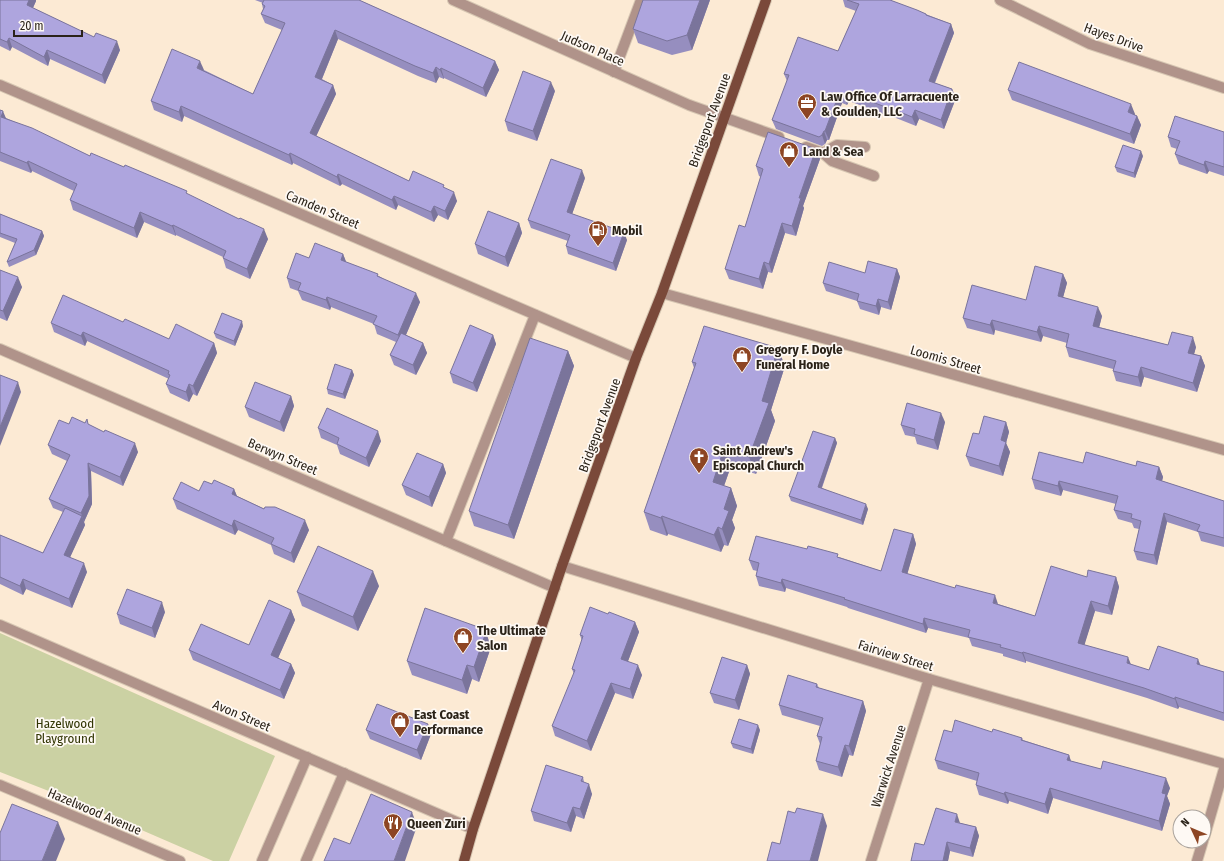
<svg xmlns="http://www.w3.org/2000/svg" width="1224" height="861" font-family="'Fira Sans Condensed',sans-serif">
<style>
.green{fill:#cbd1a3}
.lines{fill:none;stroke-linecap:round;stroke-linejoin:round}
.minor-casing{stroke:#d6c6b2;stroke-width:12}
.major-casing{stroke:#d6c6b2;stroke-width:12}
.minor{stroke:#b0938a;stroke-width:10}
.major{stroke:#7a493a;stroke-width:10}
.wall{fill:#968ebf}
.shaded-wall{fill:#7a749b}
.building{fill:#aea5de;stroke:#7a749b}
.labels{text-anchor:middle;stroke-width:3.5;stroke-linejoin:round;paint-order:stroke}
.street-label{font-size:13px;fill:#2b2319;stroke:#fef9f4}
.poi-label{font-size:13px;font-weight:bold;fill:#2b2319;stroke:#fef9f4;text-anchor:start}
.park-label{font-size:13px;fill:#313503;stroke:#fef9f4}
</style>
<rect width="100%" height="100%" fill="#fcead4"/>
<polygon class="green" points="0,633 275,756 229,861 213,861 77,802 0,772"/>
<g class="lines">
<defs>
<g id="minor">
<polyline points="453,0 689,105 779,137"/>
<polyline points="1000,0 1090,44 1224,88"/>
<polyline points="614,72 641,0"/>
<polyline points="0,85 636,358"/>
<polyline points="806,147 823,153 837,145 865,147"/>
<polyline points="823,153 832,161 874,176"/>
<polyline points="662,293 1224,450"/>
<polyline points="0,349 555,588"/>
<polyline points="446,541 535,315"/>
<polyline points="562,566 929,679 1224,764"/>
<polyline points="0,625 473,829"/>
<polyline points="0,785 180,861"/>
<polyline points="1204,838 1224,769"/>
<polyline points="262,861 307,757"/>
<polyline points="306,861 344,773"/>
<polyline points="871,861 929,679"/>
<polyline points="1197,861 1203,841"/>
</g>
<polyline id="major" points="464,861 473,829 562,566 636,358 662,293 766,0"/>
</defs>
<use href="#minor" class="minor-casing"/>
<use href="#major" class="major-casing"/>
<use href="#minor" class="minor"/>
<use href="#major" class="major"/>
</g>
<g class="wall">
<polygon points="0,0 36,0 36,1 33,8 120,50 105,84 50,59 48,66 12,47 10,51 0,46"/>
<polygon points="255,0 359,0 495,61 499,70 486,97 444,78 444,79 439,77 436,83 418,76 338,39 322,79 333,85 336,94 316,136 409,181 445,188 457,201 448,220 438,215 434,222 398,205 396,210 342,184 340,186 293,163 292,165 184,116 182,122 154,110 151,101 204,70 253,94 282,30 265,23 261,14 263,9 262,4 263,3"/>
<polygon points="710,0 692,50 672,55 638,43 633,29"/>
<polygon points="843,0 890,0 951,24 954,33 935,83 952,89 956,98 944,129 919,119 916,126 891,116 891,117 849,101 847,105 842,103 829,140 827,140 825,144 822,146 776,129 772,120 787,81 784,74 838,51 856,11 845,7"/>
<polygon points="1008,90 1135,114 1135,115 1137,116 1141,125 1134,144 1012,100"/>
<polygon points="555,91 537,141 508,131 505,121"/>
<polygon points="0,110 6,118 90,156 124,167 188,195 268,239 250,279 226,268 223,258 223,257 176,235 176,236 144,222 137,238 73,210 70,200 74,191 32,171 31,173 0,161"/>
<polygon points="1224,132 1224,176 1209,171 1207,174 1179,164 1175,154 1177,149 1171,147 1168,137"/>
<polygon points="816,149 820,159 803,206 804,208 796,236 785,233 772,273 768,272 763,289 729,279 725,269 745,227 761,177 759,176 756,166"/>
<polygon points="1143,156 1135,178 1117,172 1115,167"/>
<polygon points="585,178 572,214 627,240 616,271 568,254 566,246 568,241 531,228 528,220"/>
<polygon points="0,214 42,231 44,236 36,255 9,267 7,262 15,243 0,237"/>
<polygon points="519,223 522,233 508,267 478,254 475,244"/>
<polygon points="343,254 346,262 379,276 420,302 406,335 423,343 427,353 416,375 394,365 390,355 396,342 377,334 374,324 331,307 330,310 302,300 298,291 290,288 287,278 309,258"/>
<polygon points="897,269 900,277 891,310 881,307 879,315 860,309 857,301 826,291 823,283 865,273"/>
<polygon points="0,270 22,287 7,321 0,318"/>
<polygon points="1063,274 1067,283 1063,297 1102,316 1099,327 1168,345 1196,347 1194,354 1201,356 1205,366 1197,392 1144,377 1141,387 1116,381 1113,371 1113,369 1069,357 1066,347 1067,343 1043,336 1041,342 995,330 994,335 967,328 963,318 1026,300"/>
<polygon points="123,322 169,339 214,343 217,353 197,396 193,394 189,402 170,393 166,384 169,379 87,341 85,346 54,332 51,323"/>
<polygon points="243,326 235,346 216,338 214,333"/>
<polygon points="493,335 496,344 477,392 453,383 450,373"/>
<polygon points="568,351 574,366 514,539 474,526 469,511"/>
<polygon points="692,362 785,366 771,410 775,421 756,474 731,466 724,486 731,488 737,506 732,520 735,528 728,546 724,545 721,552 668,534 667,536 650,530 644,512 694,368"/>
<polygon points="352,370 354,375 345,399 328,394 327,389"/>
<polygon points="291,396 294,406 284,432 249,417 245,407"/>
<polygon points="945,422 938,450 917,444 915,437 905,435 901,425"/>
<polygon points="1006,422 1009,432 1006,443 1010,452 1003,476 970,466 966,456 979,434"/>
<polygon points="69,424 90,425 138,452 123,486 91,471 92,504 84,522 85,525 70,557 87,572 72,608 26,589 23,595 0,584 0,535 43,553 63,512 53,508 49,499 67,461 52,454 48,445"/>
<polygon points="318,428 381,441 369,467 340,454 337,445 321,438"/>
<polygon points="835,438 837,443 822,488 868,509 863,525 791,501 789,496"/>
<polygon points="1083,463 1159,467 1163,477 1162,481 1224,501 1224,547 1201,541 1198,532 1167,522 1157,565 1137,560 1134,551 1139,529 1134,528 1132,523 1118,519 1114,510 1116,504 1063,490 1061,496 1035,489 1032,479"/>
<polygon points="443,464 446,473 432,507 406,495 402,485"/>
<polygon points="212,484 234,489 237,496 309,530 294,563 274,554 271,545 238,530 235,535 177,509 173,499 199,491"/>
<polygon points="913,534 916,544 907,574 998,604 1035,616 1087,577 1116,577 1119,587 1112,615 1095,611 1084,645 1131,665 1149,670 1200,665 1224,672 1224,721 1179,707 1178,709 1147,698 1026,661 1026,663 1003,656 1003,654 972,646 969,638 928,628 926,633 848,608 847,607 786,588 785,592 759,586 756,576 757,571 753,570 749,560 839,557 881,571"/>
<polygon points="379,586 358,631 302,606 297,592"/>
<polygon points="291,610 295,620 278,658 291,664 295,673 284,699 193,660 189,650 249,645"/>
<polygon points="165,612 155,638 120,624 117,614"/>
<polygon points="608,614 635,622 639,632 628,661 642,675 633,699 615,693 591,751 555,736 552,726 574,674 572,669 582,641 580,635"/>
<polygon points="481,628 482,631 491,647 479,682 472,679 467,694 412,675 407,661"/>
<polygon points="747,665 750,674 739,710 714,703 710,693"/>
<polygon points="817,684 819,688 863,701 866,711 853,756 849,755 842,777 819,770 816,761 820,744 817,736 820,726 782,715 779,705"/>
<polygon points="366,730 431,734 421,760 370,739"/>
<polygon points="760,730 753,754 733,748 731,743"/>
<polygon points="952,732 992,732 1022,738 1023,740 1069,755 1071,761 1170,788 1167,796 1170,804 1162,831 1053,798 1048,814 1009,801 1008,804 979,795 976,785 977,781 938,769 935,760"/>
<polygon points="583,777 584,782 592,794 584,819 576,816 571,832 534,821 531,811"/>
<polygon points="960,823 976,827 979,836 973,857 950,851 948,861 911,861 924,845"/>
</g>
<g class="shaded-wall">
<polygon points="29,0 36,0 36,1 30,14 27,5"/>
<polygon points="700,0 710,0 692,50 687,35"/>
<polygon points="951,24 954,33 932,89 929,81"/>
<polygon points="335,30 338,39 319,86 315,77"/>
<polygon points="9,38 12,47 10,51 7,42"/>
<polygon points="117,41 120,50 105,84 102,75"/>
<polygon points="47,50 50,59 48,66 44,57"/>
<polygon points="200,61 204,70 201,77 197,68"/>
<polygon points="495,61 499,70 486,97 483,88"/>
<polygon points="436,67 439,77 436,83 433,73"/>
<polygon points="441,68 444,78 444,79 440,70"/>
<polygon points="551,82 555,91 537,141 533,131"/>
<polygon points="333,85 336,94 313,143 310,133"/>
<polygon points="952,89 956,98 944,129 941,120"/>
<polygon points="846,92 849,101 847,105 844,96"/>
<polygon points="839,94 842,103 829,140 825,131"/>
<polygon points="1131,104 1135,114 1132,122 1128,112"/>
<polygon points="181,106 184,116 182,122 179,112"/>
<polygon points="915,110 919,119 916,126 912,117"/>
<polygon points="3,111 7,121 1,117"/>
<polygon points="1137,116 1141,125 1134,144 1130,134"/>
<polygon points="824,131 827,140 825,144 822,135"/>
<polygon points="816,149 820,159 803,206 804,208 796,236 792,226 799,198"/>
<polygon points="1141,151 1143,156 1135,178 1134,173"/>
<polygon points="290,153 293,163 292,165 289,155"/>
<polygon points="28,161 32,171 31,173 27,163"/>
<polygon points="1205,161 1209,171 1207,174 1204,165"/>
<polygon points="582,170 585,178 570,220 567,212"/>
<polygon points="338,174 342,184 340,186 337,177"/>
<polygon points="454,192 457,201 448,220 445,211"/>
<polygon points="394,196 398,205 396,210 392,200"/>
<polygon points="434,206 438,215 434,222 431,212"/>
<polygon points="140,212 144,222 137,238 134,228"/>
<polygon points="519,223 522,233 508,267 505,257"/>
<polygon points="782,223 785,233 772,273 769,264"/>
<polygon points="173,225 176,235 176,236 172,226"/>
<polygon points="264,229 268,239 250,279 247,269"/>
<polygon points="42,231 44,236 36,255 34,250"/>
<polygon points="624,232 627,240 616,271 613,263"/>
<polygon points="343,254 347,264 341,260"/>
<polygon points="764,262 768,272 763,289 759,279"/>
<polygon points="897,269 900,277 891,310 888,302"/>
<polygon points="1063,274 1067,283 1061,305 1058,296"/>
<polygon points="18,277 22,287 7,321 3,311"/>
<polygon points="416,293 420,302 402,344 398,335"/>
<polygon points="327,297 331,307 330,310 326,300"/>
<polygon points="878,299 881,307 879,315 876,306"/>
<polygon points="1098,307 1102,316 1097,336 1093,326"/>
<polygon points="992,320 995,330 994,335 990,325"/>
<polygon points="242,321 243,326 235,346 234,341"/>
<polygon points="1039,326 1043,336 1041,342 1037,332"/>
<polygon points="83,332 87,341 85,346 81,336"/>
<polygon points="493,335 496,344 477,392 473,383"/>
<polygon points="1193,337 1196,347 1192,362 1188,353"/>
<polygon points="214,343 217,353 197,396 193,386"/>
<polygon points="423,343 427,353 416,375 413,365"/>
<polygon points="778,348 785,366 771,410 775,421 756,474 749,457 762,401"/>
<polygon points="568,351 574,366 514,539 508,525"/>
<polygon points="1201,356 1205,366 1197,392 1193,383"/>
<polygon points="1141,367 1144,377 1141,387 1138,377"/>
<polygon points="352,370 354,375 345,399 343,394"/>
<polygon points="18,382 21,392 0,446 0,427"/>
<polygon points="189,384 193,394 189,402 186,392"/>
<polygon points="291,396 294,406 284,432 280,422"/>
<polygon points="941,413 945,422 938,450 934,440"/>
<polygon points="1006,422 1009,432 1006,443 1010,452 1003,476 999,466 1001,440"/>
<polygon points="378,431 381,441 369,467 366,458"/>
<polygon points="835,438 837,443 820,492 818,487"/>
<polygon points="135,443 138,452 123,486 120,477"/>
<polygon points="724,448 731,466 719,500 713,482"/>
<polygon points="88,463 91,471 92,504 84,522 81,513"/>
<polygon points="443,464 446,473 432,507 429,497"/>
<polygon points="1159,467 1163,477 1160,488 1156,479"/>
<polygon points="1059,481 1063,490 1061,496 1058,486"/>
<polygon points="731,488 737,506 732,520 735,528 728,546 722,529 724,509"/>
<polygon points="234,489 238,499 232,494"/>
<polygon points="866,504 868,509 863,525 861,520"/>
<polygon points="1164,513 1167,522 1157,565 1154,555"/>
<polygon points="82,516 85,525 67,564 64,555"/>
<polygon points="662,516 668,534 667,536 661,518"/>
<polygon points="234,520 238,530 235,535 232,526"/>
<polygon points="305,520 309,530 294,563 291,553"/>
<polygon points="718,527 724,545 721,552 714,535"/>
<polygon points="913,534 916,544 905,582 902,572"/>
<polygon points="84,563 87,572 72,608 69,599"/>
<polygon points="373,571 379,586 358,631 353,617"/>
<polygon points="1116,577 1119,587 1112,615 1108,606"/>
<polygon points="23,579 26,589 23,595 20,586"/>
<polygon points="782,579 786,588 785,592 781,583"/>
<polygon points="995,595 998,604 993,603"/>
<polygon points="1091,601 1095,611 1082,653 1078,643"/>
<polygon points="162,602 165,612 155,638 152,628"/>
<polygon points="291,610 295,620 275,665 271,655"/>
<polygon points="924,618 928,628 926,633 923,624"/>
<polygon points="635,622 639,632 625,669 621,659"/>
<polygon points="481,628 484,638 486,632 491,647 479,682 474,667 480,630"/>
<polygon points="1023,652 1026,661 1026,663 1022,653"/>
<polygon points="1128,657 1132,667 1127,663"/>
<polygon points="1198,659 1202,669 1197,664"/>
<polygon points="291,664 295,673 284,699 280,690"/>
<polygon points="467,665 472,679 467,694 462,680"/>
<polygon points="638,665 642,675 633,699 630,689"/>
<polygon points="747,665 750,674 739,710 735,700"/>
<polygon points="611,683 615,693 591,751 587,741"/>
<polygon points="1175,697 1179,707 1178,709 1175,699"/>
<polygon points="863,701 866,711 853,756 849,746"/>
<polygon points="428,724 431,734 421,760 417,750"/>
<polygon points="758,725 760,730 753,754 751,749"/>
<polygon points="845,745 849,755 842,777 838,767"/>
<polygon points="1069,755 1072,765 1067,760"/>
<polygon points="1166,778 1170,788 1167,796 1170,804 1162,831 1159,821 1162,793"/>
<polygon points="589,784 592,794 584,819 580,809"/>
<polygon points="1050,788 1053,798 1048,814 1045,804"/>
<polygon points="1005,792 1009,801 1008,804 1004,794"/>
<polygon points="573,807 576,816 571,832 567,823"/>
<polygon points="412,812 417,826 405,861 394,861"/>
<polygon points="823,814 827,826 818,861 810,861"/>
<polygon points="957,814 960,823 955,822"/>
<polygon points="58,822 65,839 56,861 42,861"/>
<polygon points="976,827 979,836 973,857 970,848"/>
<polygon points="947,842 950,851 948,861 943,861"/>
</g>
<g class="building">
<polygon points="0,0 29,0 27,5 94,37 96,33 117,41 102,75 47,50 44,57 9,38 7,42 0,39"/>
<polygon points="264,0 359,0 495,61 483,88 441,68 440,70 436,67 433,73 415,66 335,30 315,77 333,85 310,133 409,181 413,171 444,185 443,187 454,192 445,211 434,206 431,212 394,196 392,200 338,174 337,177 290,153 289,155 181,106 179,112 151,101 172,49 200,61 197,68 253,94 285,23 261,14 265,6 262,4"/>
<polygon points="643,0 700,0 687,35 667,41 633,29"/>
<polygon points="847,0 890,0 917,10 926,14 926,15 951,24 929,81 952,89 941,120 915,110 912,117 888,107 888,108 846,92 844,96 839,94 825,131 824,131 822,135 819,137 772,120 789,75 784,74 798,37 838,51 859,4"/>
<polygon points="1019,62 1131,104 1128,112 1137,116 1130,134 1008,90"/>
<polygon points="523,71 551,82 533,131 505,121"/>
<polygon points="0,110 3,111 1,117 32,128 90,156 91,153 124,167 125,165 187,191 186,193 239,219 240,218 264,229 247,269 223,258 226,251 173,225 172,226 140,212 134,228 70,200 77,184 28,161 27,163 0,152"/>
<polygon points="1175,116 1224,132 1224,167 1205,161 1204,165 1175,154 1180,141 1168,137"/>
<polygon points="768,132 816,149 799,198 801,198 792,226 782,223 769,264 764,262 759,279 725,269 739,225 745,227 763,169 756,166"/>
<polygon points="1123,145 1141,151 1134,173 1115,167"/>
<polygon points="551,159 582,170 567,212 624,232 613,263 566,246 570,235 528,220"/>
<polygon points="488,211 519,223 505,257 475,244"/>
<polygon points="0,214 42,231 34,250 7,262 17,239 0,233"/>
<polygon points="315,243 343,254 341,260 378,274 377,276 416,293 398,335 373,324 377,316 327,297 326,300 298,290 301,283 287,278 296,253 309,258"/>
<polygon points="868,261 897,269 888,302 878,299 876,306 857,301 859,294 823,283 829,262 865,273"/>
<polygon points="1035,266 1063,274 1058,296 1098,307 1093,326 1168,345 1172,332 1193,337 1188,353 1201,356 1193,383 1141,367 1138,377 1113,371 1116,361 1066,347 1069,334 1039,326 1037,332 992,320 990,325 963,318 972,285 1026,300"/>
<polygon points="0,270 18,277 3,311 0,310"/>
<polygon points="63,295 123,322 125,319 169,339 176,324 214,343 193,386 189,384 186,392 166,384 170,375 168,374 169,371 83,332 81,336 51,323"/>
<polygon points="222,313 242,321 234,341 214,333"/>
<polygon points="470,325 493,335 473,383 450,373"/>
<polygon points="704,326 778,348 762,401 769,403 749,457 724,448 713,482 731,488 724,509 729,511 722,529 718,527 714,535 662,516 661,518 644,512 696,363 692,362"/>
<polygon points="401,333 423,343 413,365 390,355"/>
<polygon points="530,338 568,351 508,525 469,511"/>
<polygon points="335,364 352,370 343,394 327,389"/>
<polygon points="0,375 18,382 0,427"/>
<polygon points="255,382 291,396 280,422 245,407"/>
<polygon points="907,403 941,413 934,440 914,434 915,429 901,425"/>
<polygon points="327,408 378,431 366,458 337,444 339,438 318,428"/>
<polygon points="984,416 1006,422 1001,440 1006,442 999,466 966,456 973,433 979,434"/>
<polygon points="72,417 85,423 87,419 88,424 104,432 105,430 135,443 120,477 88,463 89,496 81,513 49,499 70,455 48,445 59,420 69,424"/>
<polygon points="813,431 835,438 818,487 866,504 861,520 789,496"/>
<polygon points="1039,452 1083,463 1086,452 1136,466 1137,461 1159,467 1156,479 1224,501 1224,538 1197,531 1200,525 1164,513 1154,555 1134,551 1141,521 1131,518 1132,514 1114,510 1118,496 1059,481 1058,486 1032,479"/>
<polygon points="417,453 443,464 429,497 402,485"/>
<polygon points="214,480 234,489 232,494 264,509 265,507 275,507 305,520 291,553 271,544 274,538 234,520 232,526 173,499 181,482 199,491 204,481 212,484"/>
<polygon points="65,508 82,516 64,555 84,563 69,599 23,579 20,586 0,577 0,535 43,553"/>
<polygon points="894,529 913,534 902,572 955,588 956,585 995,595 993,603 1035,616 1051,566 1087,577 1088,570 1116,577 1108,606 1091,601 1078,643 1128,657 1127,663 1149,670 1158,646 1198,659 1197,664 1224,672 1224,713 1175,697 1175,699 1144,688 1023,652 1022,653 1000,647 1001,645 968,637 970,630 924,618 923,624 844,599 845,598 782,579 781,583 756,576 759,563 749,560 756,536 807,549 808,546 838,554 837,557 881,571"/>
<polygon points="318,546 373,571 353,617 297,592"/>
<polygon points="127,589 162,602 152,628 117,614"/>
<polygon points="269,600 291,610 271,655 291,664 280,690 189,650 201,624 249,645"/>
<polygon points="590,607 608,614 609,612 635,622 621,659 638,665 630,689 611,683 587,741 552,726 575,670 572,669 583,636 580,635"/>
<polygon points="425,608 481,628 480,630 486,632 474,667 467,665 462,680 407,661"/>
<polygon points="722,657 747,665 735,700 710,693"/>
<polygon points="788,675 817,684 816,687 863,701 849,746 845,745 838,767 816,761 822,737 817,736 823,718 779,705"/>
<polygon points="377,704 428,724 417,750 366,730"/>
<polygon points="739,719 758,725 751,749 731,743"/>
<polygon points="955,720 992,732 993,729 1022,738 1021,740 1069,755 1067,760 1101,769 1103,761 1166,778 1162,793 1166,794 1159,821 1050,788 1045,804 1005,792 1004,794 976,785 979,773 935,760 944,730 952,732"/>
<polygon points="546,765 583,777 581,781 589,784 580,809 573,807 567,823 531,811"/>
<polygon points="371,794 412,812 394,861 324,861 334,838 350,844"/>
<polygon points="12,804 58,822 42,861 0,861 0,833"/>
<polygon points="797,808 823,814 810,861 767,861 772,842 780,844 788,811 795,813"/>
<polygon points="936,808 957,814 955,822 976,827 970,848 947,842 943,861 911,861 915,843 924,845"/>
</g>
<defs>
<symbol id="office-pin" viewBox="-11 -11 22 30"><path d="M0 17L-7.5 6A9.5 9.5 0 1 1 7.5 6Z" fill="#8d4523" stroke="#fef9f4"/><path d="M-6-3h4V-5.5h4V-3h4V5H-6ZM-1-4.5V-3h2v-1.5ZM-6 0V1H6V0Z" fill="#fff"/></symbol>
<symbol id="shop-pin" viewBox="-11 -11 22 30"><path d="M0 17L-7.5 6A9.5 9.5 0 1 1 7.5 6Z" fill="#8d4523" stroke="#fef9f4"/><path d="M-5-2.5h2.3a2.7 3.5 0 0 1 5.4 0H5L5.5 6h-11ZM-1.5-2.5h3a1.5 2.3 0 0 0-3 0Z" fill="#fff"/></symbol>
<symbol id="fuel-pin" viewBox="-11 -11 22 30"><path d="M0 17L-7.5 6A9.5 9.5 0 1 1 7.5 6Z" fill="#8d4523" stroke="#fef9f4"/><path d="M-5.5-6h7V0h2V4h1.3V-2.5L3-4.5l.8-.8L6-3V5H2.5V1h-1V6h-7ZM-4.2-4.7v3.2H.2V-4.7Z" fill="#fff"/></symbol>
<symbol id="church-pin" viewBox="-11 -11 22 30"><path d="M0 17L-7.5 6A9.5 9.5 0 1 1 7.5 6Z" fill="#8d4523" stroke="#fef9f4"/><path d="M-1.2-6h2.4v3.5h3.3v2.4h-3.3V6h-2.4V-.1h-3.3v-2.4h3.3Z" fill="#fff"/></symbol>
<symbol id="restaurant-pin" viewBox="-11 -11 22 30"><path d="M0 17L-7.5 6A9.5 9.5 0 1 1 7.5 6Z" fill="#8d4523" stroke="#fef9f4"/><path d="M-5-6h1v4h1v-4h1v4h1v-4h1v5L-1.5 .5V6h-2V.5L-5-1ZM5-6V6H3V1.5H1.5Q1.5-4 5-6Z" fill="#fff"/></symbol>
</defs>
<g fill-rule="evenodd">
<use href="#office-pin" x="796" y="92" width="22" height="30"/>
<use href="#shop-pin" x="778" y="140" width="22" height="30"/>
<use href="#fuel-pin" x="587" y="219" width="22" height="30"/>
<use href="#shop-pin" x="731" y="345" width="22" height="30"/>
<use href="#church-pin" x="688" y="446" width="22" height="30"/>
<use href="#shop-pin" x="452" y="626" width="22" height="30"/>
<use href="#shop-pin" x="389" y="710" width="22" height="30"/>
<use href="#restaurant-pin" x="382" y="812" width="22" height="30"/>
</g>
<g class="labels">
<g class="street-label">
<text transform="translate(1114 37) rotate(20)" y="5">Hayes Drive</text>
<text transform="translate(593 48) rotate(24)" y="5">Judson Place</text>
<text transform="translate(709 120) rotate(-70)" y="5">Bridgeport Avenue</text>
<text transform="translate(323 209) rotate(23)" y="5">Camden Street</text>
<text transform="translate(946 359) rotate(16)" y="5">Loomis Street</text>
<text transform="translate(599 425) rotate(-70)" y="5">Bridgeport Avenue</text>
<text transform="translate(283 456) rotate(23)" y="5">Berwyn Street</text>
<text transform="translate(896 655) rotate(17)" y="5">Fairview Street</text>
<text transform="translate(242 715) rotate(23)" y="5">Avon Street</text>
<text transform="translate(888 766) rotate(-72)" y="5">Warwick Avenue</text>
<text transform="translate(95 811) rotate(23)" y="5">Hazelwood Avenue</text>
</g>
<g class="poi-label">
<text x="821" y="101">Law Office Of Larracuente<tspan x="821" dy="15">&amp; Goulden, LLC</tspan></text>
<text x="803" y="156">Land &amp; Sea</text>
<text x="612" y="235">Mobil</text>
<text x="756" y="354">Gregory F. Doyle<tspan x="756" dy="15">Funeral Home</tspan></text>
<text x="713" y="455">Saint Andrew's<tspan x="713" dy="15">Episcopal Church</tspan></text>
<text x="477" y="635">The Ultimate<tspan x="477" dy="15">Salon</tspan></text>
<text x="414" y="719">East Coast<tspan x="414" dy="15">Performance</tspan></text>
<text x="407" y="828">Queen Zuri</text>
</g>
<g class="park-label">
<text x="65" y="728">Hazelwood<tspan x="65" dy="15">Playground</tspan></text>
</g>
</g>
<g transform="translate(1192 829) rotate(314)"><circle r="19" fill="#fef9f4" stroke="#aaa39c"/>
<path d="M0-3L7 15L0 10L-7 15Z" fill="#8d4523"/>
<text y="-6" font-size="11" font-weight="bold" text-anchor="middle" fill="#2b2319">N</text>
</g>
<path d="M14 30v6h68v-6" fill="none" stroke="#2b2319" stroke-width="2"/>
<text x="20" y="30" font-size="12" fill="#2b2319" stroke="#fef9f4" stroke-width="3" paint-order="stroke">20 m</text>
</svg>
